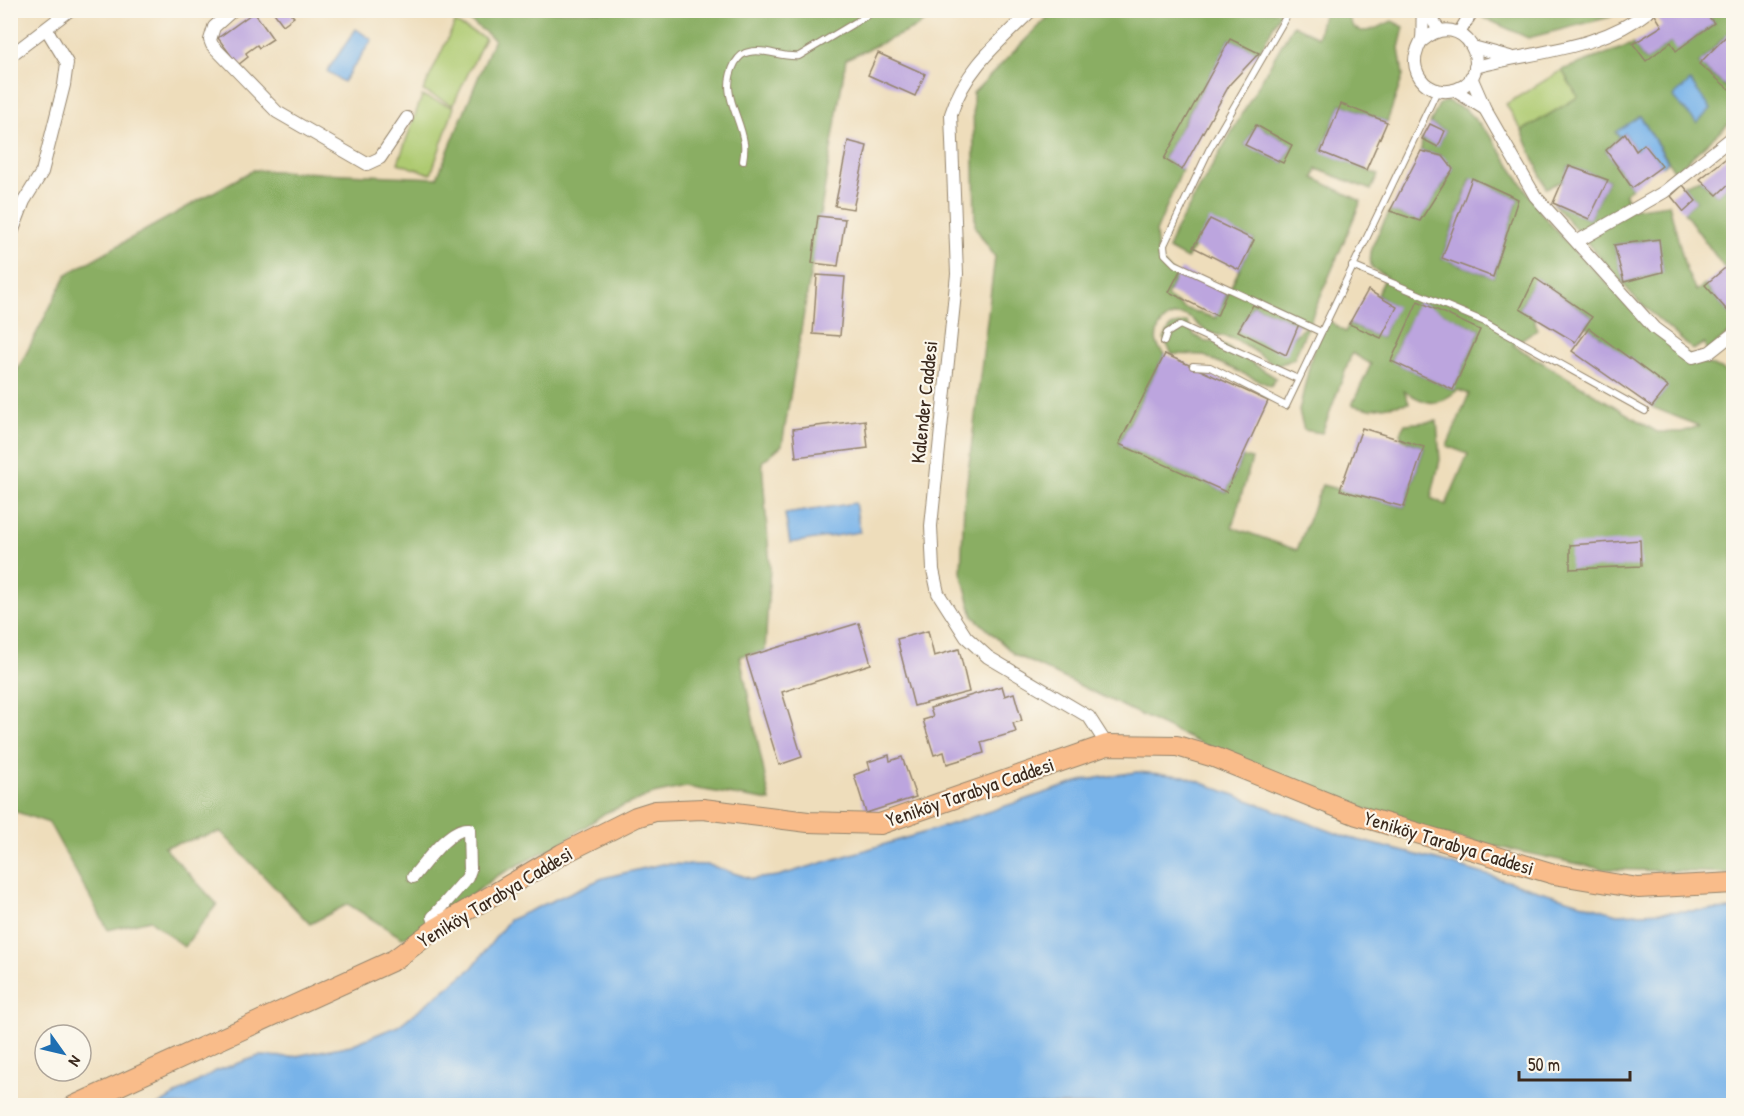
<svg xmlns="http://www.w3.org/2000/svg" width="1744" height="1116" font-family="'Patrick Hand',sans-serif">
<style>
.green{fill:#aeca71;stroke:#747a48;stroke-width:1.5}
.forest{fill:#8aae63;stroke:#626c40;stroke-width:1.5;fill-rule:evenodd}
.water{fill:#78b3e9;stroke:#5a6e84;stroke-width:1.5}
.building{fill:#bca5de}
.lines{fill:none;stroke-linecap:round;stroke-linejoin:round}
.lane-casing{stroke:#94846c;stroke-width:8}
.street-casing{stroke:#94846c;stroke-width:14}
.primary-casing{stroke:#94846c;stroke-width:22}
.lane{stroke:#fff;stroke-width:6}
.street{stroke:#fff;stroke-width:12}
.primary{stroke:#f9bc8a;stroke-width:20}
.labels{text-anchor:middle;stroke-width:4.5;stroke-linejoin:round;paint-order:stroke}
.street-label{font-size:20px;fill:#3b2a1e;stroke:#fbf7ec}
</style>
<rect width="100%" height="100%" fill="#fbf7ec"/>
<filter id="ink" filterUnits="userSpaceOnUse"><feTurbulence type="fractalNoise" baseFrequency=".0167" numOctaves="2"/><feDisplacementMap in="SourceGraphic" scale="12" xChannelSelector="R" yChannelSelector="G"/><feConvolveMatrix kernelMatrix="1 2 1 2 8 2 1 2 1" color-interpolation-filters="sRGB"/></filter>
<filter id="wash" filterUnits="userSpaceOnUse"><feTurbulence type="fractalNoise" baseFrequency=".008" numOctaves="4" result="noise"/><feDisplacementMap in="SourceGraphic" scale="24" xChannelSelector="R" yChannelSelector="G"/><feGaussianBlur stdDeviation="1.35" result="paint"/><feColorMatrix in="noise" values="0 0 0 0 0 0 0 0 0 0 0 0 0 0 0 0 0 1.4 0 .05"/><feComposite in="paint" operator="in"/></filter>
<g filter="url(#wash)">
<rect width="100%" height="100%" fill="#edb"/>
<g class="green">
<polygon points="455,23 485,38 453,105 423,91"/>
<polygon points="1562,70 1578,97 1522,131 1506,104"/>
<polygon points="422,96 454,107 431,174 398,163"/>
</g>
<g class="forest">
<path d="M1324,10L1348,11C1351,42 1374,30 1392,21L1404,27L1399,48L1403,76L1387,122L1341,104L1321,151L1378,175L1371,190L1317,169L1314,178L1361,201L1294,359L1276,366C1262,357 1248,345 1233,339C1224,336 1214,335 1206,331C1198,326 1193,317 1183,315C1161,312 1146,341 1165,354L1119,444L1226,492L1243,457L1252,459L1232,527L1297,550L1322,485L1404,507L1424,448L1402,438L1400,433L1405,424L1437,421L1440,460L1431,498L1446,505L1468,454L1447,446L1469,394L1458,390C1435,408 1429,405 1404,391L1409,403L1370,409L1352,405L1371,364L1352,353L1322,433L1304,430L1299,411L1312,354L1327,319L1345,332L1349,324L1381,338L1396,307L1377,295L1386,276L1372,268C1365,251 1382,227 1390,211L1420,220L1453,169L1442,156L1421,151L1422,139L1438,146L1445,131L1430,124L1439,104L1447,101L1466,110L1492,138L1541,213L1567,243L1661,337L1699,361L1724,370L1733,385V873L1602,869L1433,833L1264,774L1014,654L973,616L961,572L964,505L995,257L975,227L973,93L1054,11H1281L1259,53L1230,39L1164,158L1182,170L1156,232L1158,259L1176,276L1167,296L1184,308L1215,318L1254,240L1210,220L1187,259L1168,249L1175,231L1293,25L1318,37ZM1256,125L1292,145L1283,163L1245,145ZM1471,178L1518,199L1493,277L1442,258ZM1536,278L1592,317L1586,326L1589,328L1667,388L1652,407L1699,426L1682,432H1657L1513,345L1537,329L1534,317L1520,308ZM1418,302L1480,330L1453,390L1391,361ZM1253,305L1299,324L1307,325L1293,337L1238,331Z"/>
<polygon points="457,11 938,11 917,27 846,59 782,445 762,462 770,567 765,651 740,656 770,801 686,787 653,794 605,813 563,842 497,876 429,928 402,938 348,904 310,924 221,832 164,847 217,904 184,947 150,920 108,930 49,823 11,810 10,373 17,371 67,274 253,170 437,178 494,39"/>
<polygon points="1486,11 1486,10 1619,11 1610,17 1528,38 1482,17"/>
<path d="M1703,11H1733V28L1699,64L1733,93V120L1675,172L1640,116L1616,133L1620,137L1606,150L1632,188L1625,193L1631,209L1669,204L1686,270L1696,291L1705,285L1731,315L1733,314V330L1707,352L1704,343L1693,350L1637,300L1553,203L1589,219L1608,180L1569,166L1563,181L1546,188L1522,131L1578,97L1562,70L1633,44L1646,61L1671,42L1677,50L1714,23ZM1658,239L1663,272L1624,282L1614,245Z"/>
<polygon points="1700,179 1717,195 1733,180 1733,280 1684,212 1696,201 1683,185"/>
<polygon points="1187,322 1194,335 1206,342 1219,342 1276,378 1271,386 1202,355 1172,354 1164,339 1171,326"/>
</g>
<g class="water">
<polygon points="356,29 372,40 343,82 327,71"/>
<polygon points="1690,81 1711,109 1697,123 1673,97"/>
<polygon points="1640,116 1668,162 1662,166 1644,145 1636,151 1625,133 1620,137 1616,132"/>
<polygon points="855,503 860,532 790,543 785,514"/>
<polygon points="1137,772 1184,776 1346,837 1440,861 1617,914 1733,909 1733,1105 158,1105 216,1071 259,1056 291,1057 351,1045 398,1026 472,968 509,920 603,878 662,864 709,865 752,879 778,876 936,829 1084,780"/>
</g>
<g id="blocks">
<g class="building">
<polygon points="272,10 295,10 291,14 294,17 283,25"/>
<polygon points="1652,10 1703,10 1714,23 1676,51 1671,42 1646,61 1633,44 1662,26"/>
<polygon points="254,12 273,39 259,48 257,45 246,53 248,57 238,65 218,38"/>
<polygon points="1734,28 1734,93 1699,64"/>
<polygon points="1230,39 1259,53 1230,84 1182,170 1164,159"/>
<polygon points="878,53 925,74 915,96 868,75"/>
<polygon points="1341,104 1387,122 1366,170 1321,152"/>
<polygon points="1430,124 1445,131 1438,147 1422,139"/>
<polygon points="1256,125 1292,145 1283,163 1245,145"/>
<polygon points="1625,133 1636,151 1644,144 1662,166 1632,188 1606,150"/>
<polygon points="848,141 867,146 853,209 835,206"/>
<polygon points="1421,151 1443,156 1453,169 1420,221 1390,211"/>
<polygon points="1734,152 1734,179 1717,195 1700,179"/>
<polygon points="1569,166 1608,180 1589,219 1553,203"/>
<polygon points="1472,178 1518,199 1493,277 1442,258"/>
<polygon points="1683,185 1696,201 1684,212 1671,196"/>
<polygon points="818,216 845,219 838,266 812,263"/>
<polygon points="1210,219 1254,240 1239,270 1193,247"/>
<polygon points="1659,239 1663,272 1624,282 1614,245"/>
<polygon points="1725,268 1734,280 1732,316 1705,285"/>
<polygon points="1181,269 1227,292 1217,316 1169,292"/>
<polygon points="817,275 845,277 840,336 813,334"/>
<polygon points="1535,278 1592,317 1575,342 1520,309"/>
<polygon points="1368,290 1397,307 1381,338 1349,324"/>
<polygon points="1418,301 1480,330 1453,390 1391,361"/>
<polygon points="1253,305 1299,324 1286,355 1238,331"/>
<polygon points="1589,328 1668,387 1652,407 1572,351"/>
<polygon points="1165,354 1268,401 1226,492 1119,444"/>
<polygon points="865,420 868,448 796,457 793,429"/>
<polygon points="1362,428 1424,447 1404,507 1340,490"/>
<polygon points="1640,540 1641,566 1570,569 1570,545"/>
<polygon points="859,623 871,664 782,692 802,757 779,765 746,657"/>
<polygon points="928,631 934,656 959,649 969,692 914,706 897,639"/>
<polygon points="1002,686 1005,696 1014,693 1022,721 1013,723 1016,732 981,742 984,753 947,764 944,752 934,755 923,720 933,717 930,708"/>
<polygon points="889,755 890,761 902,757 916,797 866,813 854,775 870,769 868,762"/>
</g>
</g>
</g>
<g filter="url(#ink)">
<use href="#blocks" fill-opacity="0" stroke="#94846c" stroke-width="1.5"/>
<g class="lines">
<defs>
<g id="lane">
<polyline points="1290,10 1209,150 1164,245 1165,254 1175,264 1321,332"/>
<path d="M743,161C744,155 745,149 744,143C740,114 719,93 735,63C738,58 742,53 749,52C765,48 782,58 799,56L876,10"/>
<polyline points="1352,266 1485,322 1645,411"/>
<polyline points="1164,342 1167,333 1180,325 1298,379"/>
<polyline points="1193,366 1210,367 1286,406 1437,91"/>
</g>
<g id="street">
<polyline points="233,10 214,27 210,40 212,45 277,112 367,164 380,158 407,118"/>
<path d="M1032,10C999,42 965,69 951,114L957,274L931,526L933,570L938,593L966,637L988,657L1089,717L1107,745"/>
<polyline points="1426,10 1439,30"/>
<polyline points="1459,33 1473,10"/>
<path d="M1422,41C1464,4 1499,73 1457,89C1449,92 1442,92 1434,89C1419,83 1411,66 1417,51C1418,46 1421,43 1422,38C1423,29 1422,20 1423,10"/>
<polyline points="1473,47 1510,57"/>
<polyline points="10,56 70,10"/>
<path d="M1475,67C1535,51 1600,50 1650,10"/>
<polyline points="1471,77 1485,109 1535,196 1654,328 1693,357 1710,352 1734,333"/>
<polyline points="1454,90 1485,109"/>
<polyline points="10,238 24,201 42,172 64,85 67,63 47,30"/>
<polyline points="1578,241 1664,192 1734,136"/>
<path d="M413,877C425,863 450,827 469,829L470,870L467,878L433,917L437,928"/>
</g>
<polyline id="primary" points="74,1106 394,960 437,928 562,854 636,817 655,811 703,809 808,822 880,824 1107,745 1177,746 1214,757 1357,815 1554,874 1638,888 1734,883"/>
</defs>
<use href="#lane" class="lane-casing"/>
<use href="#street" class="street-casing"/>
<use href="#primary" class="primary-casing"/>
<use href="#lane" class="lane"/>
<use href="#street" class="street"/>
<use href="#primary" class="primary"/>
</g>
</g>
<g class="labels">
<g class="street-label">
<text transform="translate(924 402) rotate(-84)" y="7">Kalender Caddesi</text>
<text transform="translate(970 792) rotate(-19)" y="7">Yeniköy Tarabya Caddesi</text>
<text transform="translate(1449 843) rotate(17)" y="7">Yeniköy Tarabya Caddesi</text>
<text transform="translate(495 897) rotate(-31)" y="7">Yeniköy Tarabya Caddesi</text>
</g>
</g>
<rect width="1744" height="1116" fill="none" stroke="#fbf7ec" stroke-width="36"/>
<g transform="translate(63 1053) rotate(124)"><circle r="28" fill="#fbf7ec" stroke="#aea59a" stroke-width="1.5"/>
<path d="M0-4.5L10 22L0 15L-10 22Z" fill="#1f6fb2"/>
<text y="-9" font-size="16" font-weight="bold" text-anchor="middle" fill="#3b2a1e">N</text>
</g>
<path d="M1519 1071v9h111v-9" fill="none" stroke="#3b2a1e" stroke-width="3"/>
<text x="1528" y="1071" font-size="18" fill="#3b2a1e" stroke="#fbf7ec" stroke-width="4.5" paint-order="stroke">50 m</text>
</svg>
